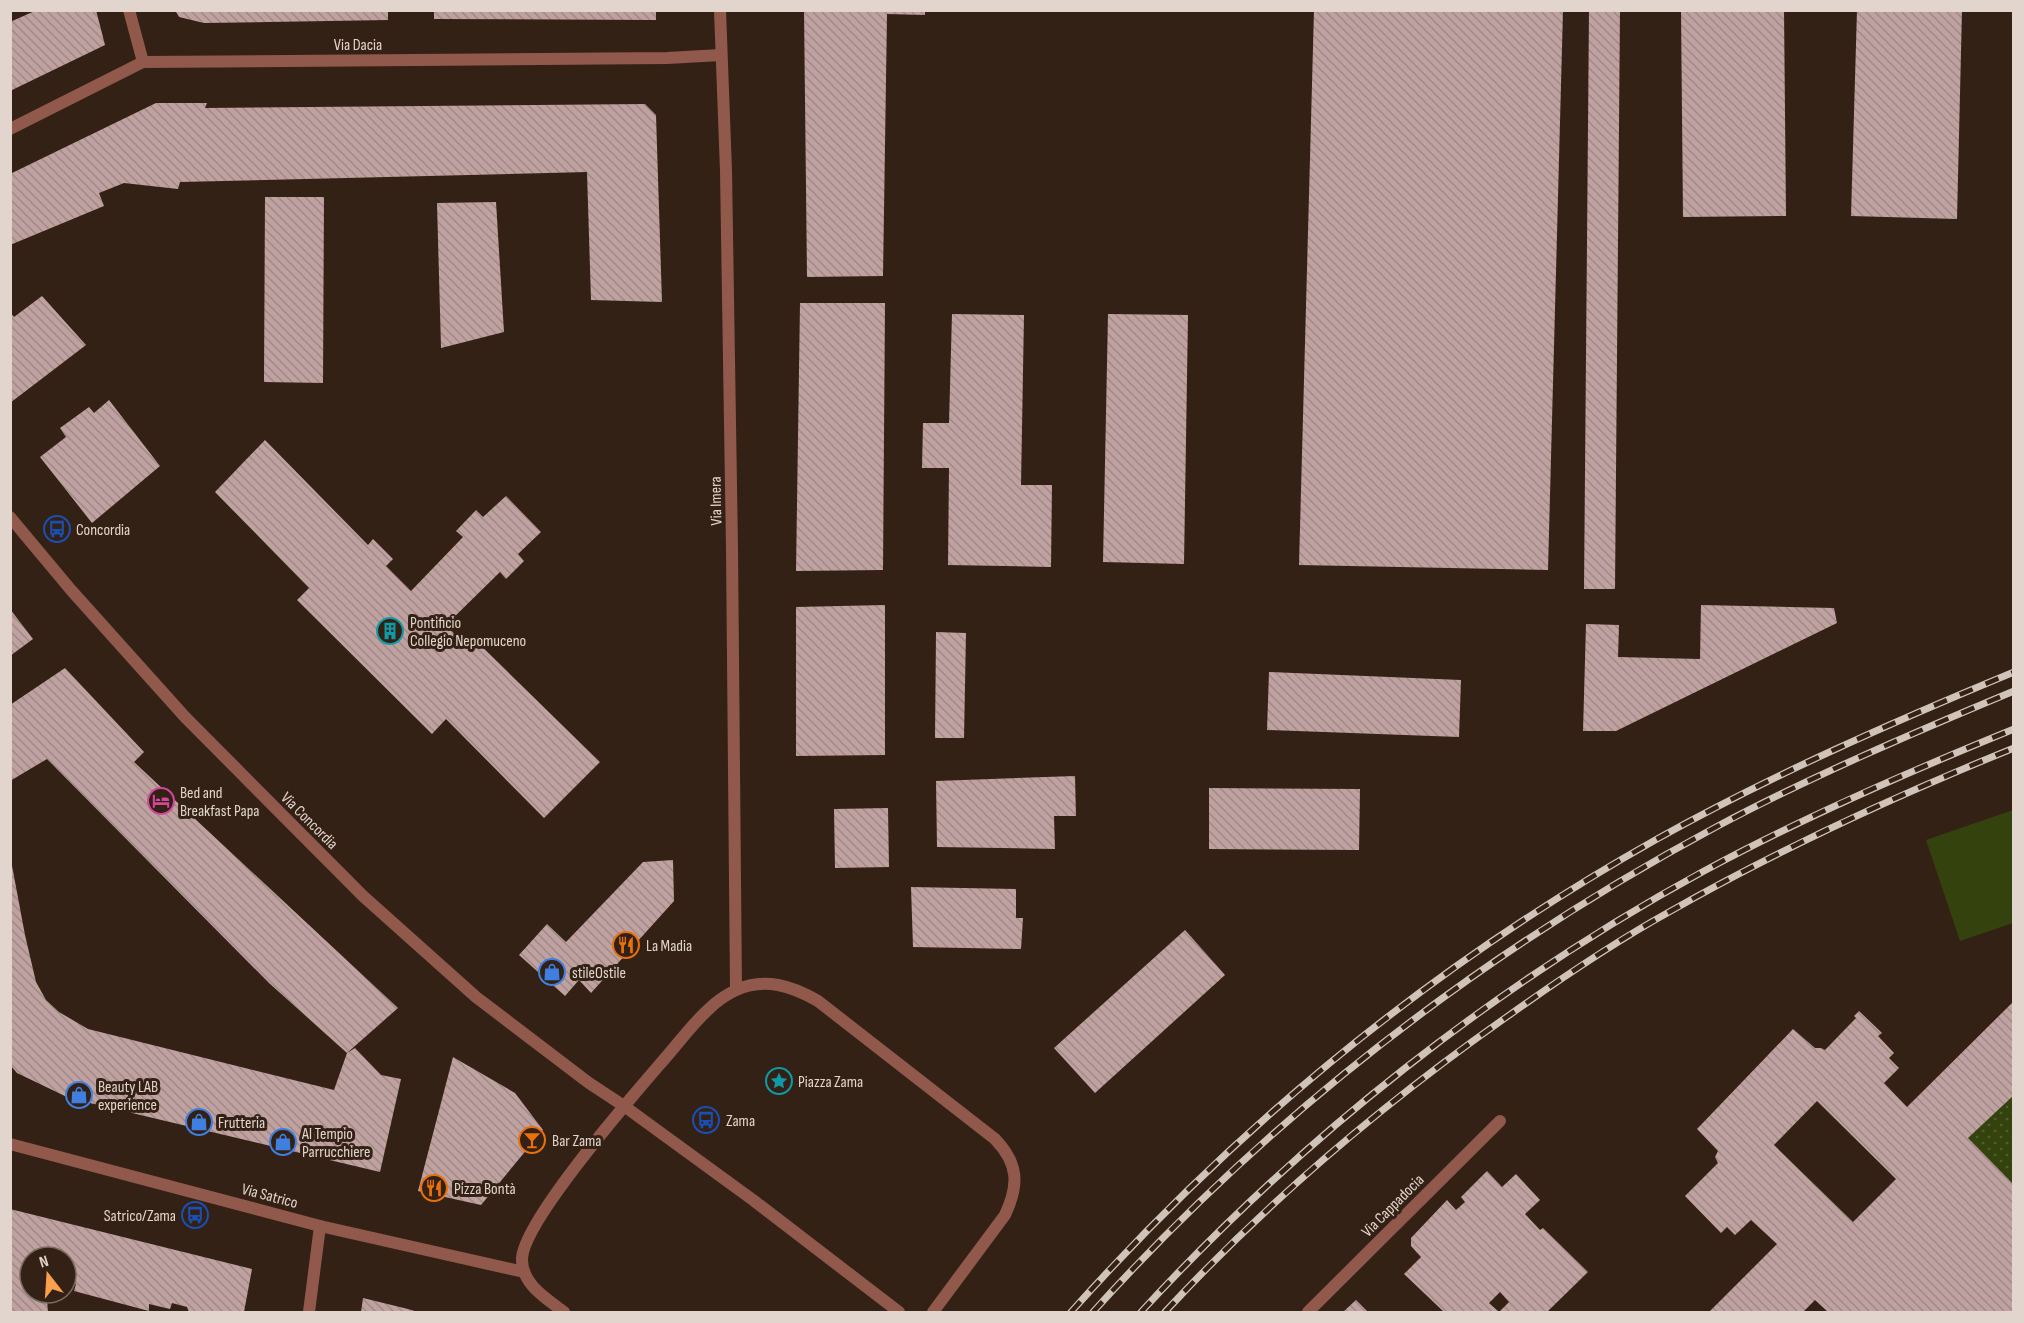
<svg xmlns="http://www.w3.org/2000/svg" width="2024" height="1323" font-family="'Sofia Sans Condensed',sans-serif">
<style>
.park{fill:#34420d}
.garden{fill:url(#garden-dots)}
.building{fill:url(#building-back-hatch);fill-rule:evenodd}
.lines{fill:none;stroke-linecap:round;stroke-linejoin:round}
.lane{stroke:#91594b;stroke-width:12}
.street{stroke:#91594b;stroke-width:12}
.rail-casing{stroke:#d0c3ba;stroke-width:7}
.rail{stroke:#342115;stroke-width:4.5;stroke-dasharray:14;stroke-linecap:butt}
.labels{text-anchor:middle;stroke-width:6;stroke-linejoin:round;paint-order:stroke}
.street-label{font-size:16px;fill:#e2d5cd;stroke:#342115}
.poi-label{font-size:16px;fill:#e2d5cd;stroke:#342115;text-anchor:start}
</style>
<defs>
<pattern id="garden-dots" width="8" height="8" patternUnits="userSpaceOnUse" patternTransform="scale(1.5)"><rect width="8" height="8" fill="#34420d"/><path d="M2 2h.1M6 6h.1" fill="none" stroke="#515c2f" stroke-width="1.8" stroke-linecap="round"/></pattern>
<pattern id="building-back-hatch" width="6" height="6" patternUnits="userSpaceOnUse" patternTransform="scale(1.5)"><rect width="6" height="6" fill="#bfa1a0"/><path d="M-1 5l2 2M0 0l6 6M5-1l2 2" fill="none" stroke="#a08988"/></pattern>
</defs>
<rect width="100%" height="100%" fill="#342115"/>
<polygon class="park" points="2013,810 2013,923 1960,941 1926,840"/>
<polygon class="garden" points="2013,1095 2013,1185 1968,1138"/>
<g class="building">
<polygon points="37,10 96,10 105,45 10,91 10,22"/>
<polygon points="175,10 388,10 388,20 204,23 179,17"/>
<polygon points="434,10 656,10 656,20 434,19"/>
<polygon points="804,10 925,10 925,15 887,14 883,276 807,277"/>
<polygon points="1314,10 1563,10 1548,570 1299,565"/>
<polygon points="1589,10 1620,10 1615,589 1584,589"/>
<polygon points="1681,10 1784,10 1786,216 1683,217"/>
<polygon points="1857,10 1962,10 1957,219 1851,216"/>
<polygon points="156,103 207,103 205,108 645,104 656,115 662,302 591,300 587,172 180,182 178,189 124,183 99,193 104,206 10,245 10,174"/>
<polygon points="265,197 324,197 323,383 264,382"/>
<polygon points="496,202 504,332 441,348 437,203"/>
<polygon points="42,296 86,345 10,403 10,312 14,317"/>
<polygon points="800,303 885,303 883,570 796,571"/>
<polygon points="952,314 1024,315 1021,485 1052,485 1051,567 948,565 949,468 922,468 923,423 949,423"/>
<polygon points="1108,314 1188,315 1184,564 1103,562"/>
<polygon points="109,400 160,466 92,523 40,457 66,437 60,428 89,407 94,413"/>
<polygon points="265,440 368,545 373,539 393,559 386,566 411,591 463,537 456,531 476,510 483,517 506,496 541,532 518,554 524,561 506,579 500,572 446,625 465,645 472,637 600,762 544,818 446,719 432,734 297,600 309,588 215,492"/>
<polygon points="885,605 885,755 796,756 796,607"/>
<polygon points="1701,605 1834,608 1837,623 1616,731 1583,731 1586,624 1619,625 1618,657 1700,659"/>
<polygon points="10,609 33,639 10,656"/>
<polygon points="936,632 966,633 964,738 935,738"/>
<polygon points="65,668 144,752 134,762 398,1008 347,1053 269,983 47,759 10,781 10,705"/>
<polygon points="1269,672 1461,680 1459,737 1267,730"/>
<polygon points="1075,776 1076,816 1054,816 1055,849 937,847 936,781"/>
<polygon points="1209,788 1360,789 1359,850 1209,849"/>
<polygon points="888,808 889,867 835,868 834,809"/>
<polygon points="10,855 25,935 36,982 46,1000 59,1012 88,1029 334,1090 347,1053 355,1048 381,1075 401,1079 380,1172 69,1098 17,1073 10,1065"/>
<polygon points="673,860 674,901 591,993 579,980 565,996 519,955 547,924 566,942 643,862"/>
<polygon points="911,887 1016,889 1016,918 1023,918 1021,949 913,947"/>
<polygon points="1185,930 1225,975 1095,1093 1054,1048"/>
<path d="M2014,1001V1095L1968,1138L2014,1185V1312H1828L1815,1300L1803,1312H1709L1777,1244L1751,1220L1735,1235L1727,1227L1721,1233L1685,1196L1718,1163L1715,1157L1718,1151L1697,1129L1793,1029L1815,1048H1821L1825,1050L1856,1018L1854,1016L1859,1011L1882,1033L1878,1036L1894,1053L1889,1058L1899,1068L1884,1083L1907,1107ZM1817,1101L1896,1179L1853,1222L1774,1145Z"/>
<polygon points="453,1057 515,1093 543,1130 481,1205 418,1191"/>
<path d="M1487,1171L1502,1187L1516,1174L1540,1200L1525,1214L1540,1230L1543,1228L1588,1272L1547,1312H1444L1404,1274L1421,1257L1411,1246V1238L1447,1200L1456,1210L1465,1202L1461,1197ZM1500,1292L1509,1302L1499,1312L1489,1303Z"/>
<polygon points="10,1209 252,1269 244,1312 189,1312 187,1307 172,1303 170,1309 149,1304 149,1311 74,1291 76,1284 66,1282 66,1257 30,1257 30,1293 44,1293 47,1300 48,1312 10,1312"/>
<polygon points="363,1298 408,1309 418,1312 361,1312"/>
<polygon points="1356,1300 1368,1312 1343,1312"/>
</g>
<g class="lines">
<polyline class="lane" points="624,1106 753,1200 899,1312"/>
<g class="street">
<polyline points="129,10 143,62"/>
<polyline points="720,10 726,171 732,548 736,990"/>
<polyline points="10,129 143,62 667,58 721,55"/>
<polyline points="10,517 71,590 185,717 363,896 476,997 589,1083 624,1106"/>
<polyline points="10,1144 320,1226 524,1272"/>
<polyline points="309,1312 320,1226"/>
<path d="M564,1312C546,1298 521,1284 522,1258C525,1218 637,1091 667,1056C681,1040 694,1022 710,1008C717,1001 726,995 736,990C765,977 792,986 818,1001L995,1139C1019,1164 1019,1185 1005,1215L933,1312"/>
<polyline points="1308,1312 1500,1121"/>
</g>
<defs>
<g id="rail">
<path d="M1071,1312C1240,1123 1436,963 1657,839C1772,775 1893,722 2014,672"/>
<path d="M1093,1312C1272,1114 1481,953 1716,827C1812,776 1913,733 2014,691"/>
<path d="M1141,1312C1301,1138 1496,984 1704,871C1804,817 1908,772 2014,729"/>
<path d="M1165,1312C1268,1201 1384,1103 1508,1016C1560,979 1613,943 1669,912C1780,849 1895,796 2014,748"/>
</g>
</defs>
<use href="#rail" class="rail-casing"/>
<use href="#rail" class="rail"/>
</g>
<defs>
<symbol id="bus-ring" viewBox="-11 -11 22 22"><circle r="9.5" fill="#342115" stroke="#1a4fb4" stroke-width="1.5"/><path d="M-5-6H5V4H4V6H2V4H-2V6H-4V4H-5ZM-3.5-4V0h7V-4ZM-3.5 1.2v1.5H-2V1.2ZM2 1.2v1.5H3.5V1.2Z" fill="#1a4fb4"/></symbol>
<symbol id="building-ring" viewBox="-11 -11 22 22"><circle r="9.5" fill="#342115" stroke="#0f9aa8" stroke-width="1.5"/><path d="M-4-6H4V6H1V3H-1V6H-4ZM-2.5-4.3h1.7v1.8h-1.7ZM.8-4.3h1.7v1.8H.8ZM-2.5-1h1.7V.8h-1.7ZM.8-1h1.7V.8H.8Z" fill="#0f9aa8"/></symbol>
<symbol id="hotel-ring" viewBox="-11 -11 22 22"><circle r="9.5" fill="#342115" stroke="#d1479c" stroke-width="1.5"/><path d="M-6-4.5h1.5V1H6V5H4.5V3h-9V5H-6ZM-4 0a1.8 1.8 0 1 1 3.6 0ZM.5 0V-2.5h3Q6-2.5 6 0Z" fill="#d1479c"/></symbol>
<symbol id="restaurant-ring" viewBox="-11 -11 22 22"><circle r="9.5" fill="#342115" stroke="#e8710a" stroke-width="1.5"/><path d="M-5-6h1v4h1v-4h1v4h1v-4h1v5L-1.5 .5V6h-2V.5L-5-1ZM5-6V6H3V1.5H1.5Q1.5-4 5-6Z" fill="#e8710a"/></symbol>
<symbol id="shop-ring" viewBox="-11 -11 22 22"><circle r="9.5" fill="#342115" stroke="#3f7fe0" stroke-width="1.5"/><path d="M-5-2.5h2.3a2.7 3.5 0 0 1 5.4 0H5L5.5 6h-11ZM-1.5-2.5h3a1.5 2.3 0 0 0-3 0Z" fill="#3f7fe0"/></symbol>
<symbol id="sight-ring" viewBox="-11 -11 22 22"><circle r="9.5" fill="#342115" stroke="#0f9aa8" stroke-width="1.5"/><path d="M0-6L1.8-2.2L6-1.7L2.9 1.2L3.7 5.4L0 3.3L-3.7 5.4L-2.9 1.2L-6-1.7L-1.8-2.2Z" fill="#0f9aa8"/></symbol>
<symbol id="bar-ring" viewBox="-11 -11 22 22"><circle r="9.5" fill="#342115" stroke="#e8710a" stroke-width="1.5"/><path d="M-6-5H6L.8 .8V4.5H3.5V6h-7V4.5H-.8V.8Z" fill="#e8710a"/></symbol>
</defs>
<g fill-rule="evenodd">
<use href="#bus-ring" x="42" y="514" width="30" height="30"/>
<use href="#building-ring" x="375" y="616" width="30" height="30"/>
<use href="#hotel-ring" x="146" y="786" width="30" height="30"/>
<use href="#restaurant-ring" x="611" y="930" width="30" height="30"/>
<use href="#shop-ring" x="537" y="957" width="30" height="30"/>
<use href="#sight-ring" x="764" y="1066" width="30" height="30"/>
<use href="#shop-ring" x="64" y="1080" width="30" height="30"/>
<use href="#bus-ring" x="691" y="1105" width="30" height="30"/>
<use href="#shop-ring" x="184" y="1107" width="30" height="30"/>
<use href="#bar-ring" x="517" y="1125" width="30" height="30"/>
<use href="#shop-ring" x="268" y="1127" width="30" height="30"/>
<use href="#restaurant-ring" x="419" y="1173" width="30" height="30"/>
<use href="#bus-ring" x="180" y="1200" width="30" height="30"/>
</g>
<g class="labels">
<g class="street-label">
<text x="358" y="50">Via Dacia</text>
<text transform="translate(715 501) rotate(-91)" y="6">Via Imera</text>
<text transform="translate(310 820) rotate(45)" y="6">Via Concordia</text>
<text transform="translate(270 1195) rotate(15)" y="6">Via Satrico</text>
<text transform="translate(1392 1205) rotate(-45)" y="6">Via Cappadocia</text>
</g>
<g class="poi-label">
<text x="76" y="535">Concordia</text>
<text x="410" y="628">Pontificio<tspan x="410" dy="18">Collegio Nepomuceno</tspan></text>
<text x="180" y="798">Bed and<tspan x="180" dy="18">Breakfast Papa</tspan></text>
<text x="646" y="951">La Madia</text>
<text x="572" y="978">stileOstile</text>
<text x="798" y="1087">Piazza Zama</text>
<text x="98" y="1092">Beauty LAB<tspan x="98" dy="18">experience</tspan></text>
<text x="726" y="1126">Zama</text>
<text x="218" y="1128">Frutteria</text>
<text x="302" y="1139">Al Tempio<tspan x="302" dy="18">Parrucchiere</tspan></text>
<text x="552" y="1146">Bar Zama</text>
<text x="454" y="1194">Pizza Bontà</text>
<text x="176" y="1221" text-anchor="end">Satrico/Zama</text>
</g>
</g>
<rect width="2024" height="1323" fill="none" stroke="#e2d5cd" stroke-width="24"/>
<g transform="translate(48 1275) rotate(343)"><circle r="28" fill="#342115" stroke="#7a695f" stroke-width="1.5"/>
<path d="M0-4.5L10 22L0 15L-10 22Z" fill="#f99f4d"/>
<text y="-9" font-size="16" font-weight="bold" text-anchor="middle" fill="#e2d5cd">N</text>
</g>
</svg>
